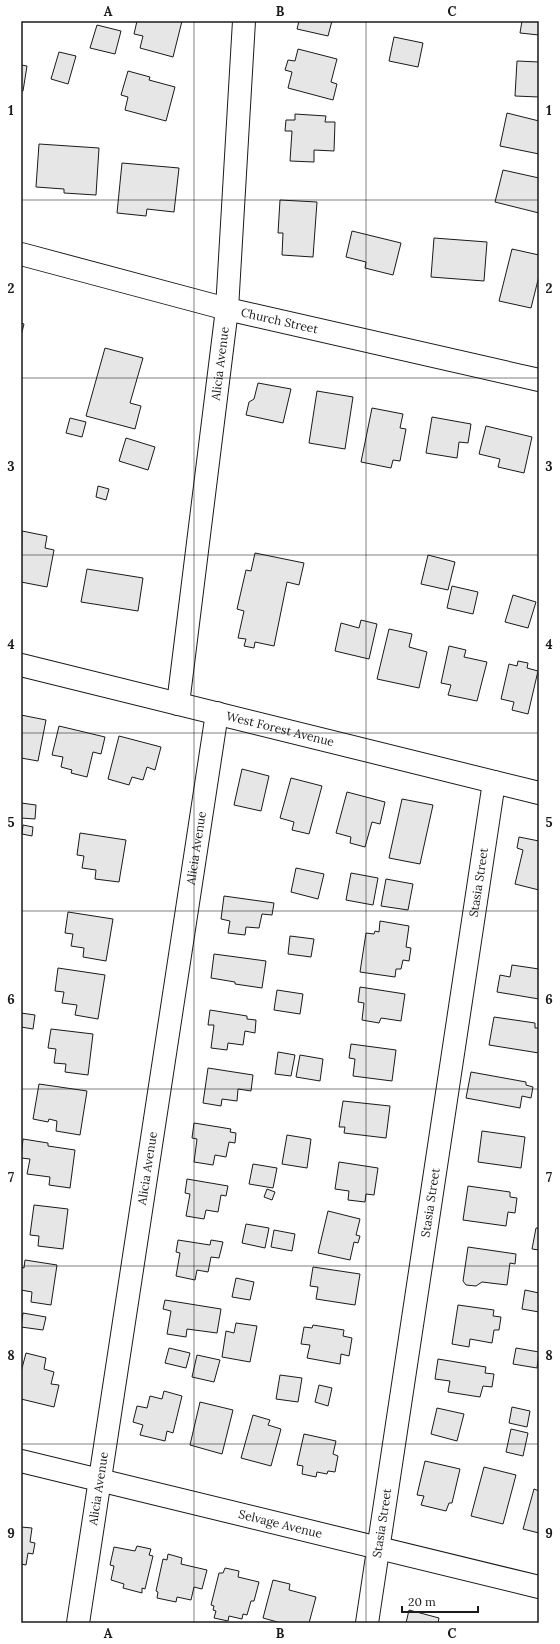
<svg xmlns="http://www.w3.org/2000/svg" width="560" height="1644" font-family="Lora,serif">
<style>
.building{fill:#e6e6e6;stroke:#1a1a1a}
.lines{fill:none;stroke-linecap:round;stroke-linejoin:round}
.minor-casing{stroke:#1a1a1a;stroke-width:24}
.tertiary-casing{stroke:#1a1a1a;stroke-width:24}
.minor{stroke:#fff;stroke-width:22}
.tertiary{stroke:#fff;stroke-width:22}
.grid{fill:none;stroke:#1a1a1a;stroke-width:1;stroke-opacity:0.55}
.labels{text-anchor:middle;stroke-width:3;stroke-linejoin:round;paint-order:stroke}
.street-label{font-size:12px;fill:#1a1a1a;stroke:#fff}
.neatline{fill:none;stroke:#1a1a1a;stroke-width:1.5}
.grid-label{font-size:13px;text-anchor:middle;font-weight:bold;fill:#1a1a1a}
</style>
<rect width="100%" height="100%" fill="#fff"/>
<g class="building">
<polygon points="137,21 182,21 173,57 140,48 143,36 134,34"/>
<polygon points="299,21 332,21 328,36 297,29"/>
<polygon points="522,21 539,21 539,35 520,33"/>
<polygon points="97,25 121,31 115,54 90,48"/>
<polygon points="394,37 423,43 418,67 389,61"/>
<polygon points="298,49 337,59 331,82 337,84 333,100 288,88 292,72 285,70 288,60 295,61"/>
<polygon points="59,52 76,56 68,84 51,79"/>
<polygon points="517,61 539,62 539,97 515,96"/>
<polygon points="21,65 27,66 23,91 21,91"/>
<polygon points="128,71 150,77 149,80 175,87 166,121 125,110 128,97 121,95"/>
<polygon points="507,113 539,121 539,154 500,146"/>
<polygon points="295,114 326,116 325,122 335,122 334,151 314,150 314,162 290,161 292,131 285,131 286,120 295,120"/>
<polygon points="39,144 99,148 96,195 64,193 64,189 36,187"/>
<polygon points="122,163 179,168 174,212 147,209 146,216 117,213"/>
<polygon points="503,170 539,178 539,213 495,202"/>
<polygon points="280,200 317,202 313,257 282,255 283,233 278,233"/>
<polygon points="352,231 401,243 393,275 365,268 366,262 346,257"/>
<polygon points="434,238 487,242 484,281 431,277"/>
<polygon points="512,249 539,255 539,276 531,308 499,301"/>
<polygon points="21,323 24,324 21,336"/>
<polygon points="105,348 143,358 130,403 141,406 135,429 86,416"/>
<polygon points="258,383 291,389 283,423 246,415 249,402 254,399"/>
<polygon points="317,391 353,397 345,449 309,443"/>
<polygon points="372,408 403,414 400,428 406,429 400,461 393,460 391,468 361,462"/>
<polygon points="432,417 471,424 468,443 459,442 457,458 426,453"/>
<polygon points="70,418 86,422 82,437 66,433"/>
<polygon points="486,426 532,437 524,473 498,467 500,459 479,454"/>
<polygon points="126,438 155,447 148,470 119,461"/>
<polygon points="98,486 109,489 106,500 96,497"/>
<polygon points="22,531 47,536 45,548 54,550 47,587 21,582"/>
<polygon points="255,553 304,563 299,585 287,582 274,646 255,642 254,648 244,646 246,639 238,638 244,611 237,609 246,570 251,571"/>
<polygon points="428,555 455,562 448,590 421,584"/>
<polygon points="87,569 143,578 138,611 81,602"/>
<polygon points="452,586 478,592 473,614 447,608"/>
<polygon points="513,595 536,602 528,628 505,622"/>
<polygon points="361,620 377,624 369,659 335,651 341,623 359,628"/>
<polygon points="389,629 412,634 409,647 427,652 419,688 377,679"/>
<polygon points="449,646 466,650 464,657 487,662 477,701 448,695 451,685 441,683"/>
<polygon points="518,661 528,663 527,668 538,671 528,714 512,710 514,702 501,699 509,664 517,666"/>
<polygon points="21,715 46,720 38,761 21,758"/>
<polygon points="59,726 105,737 101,754 93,752 87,777 71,773 72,770 61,767 63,757 52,755"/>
<polygon points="119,736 161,747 155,770 147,767 143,780 132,777 129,785 108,779"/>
<polygon points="242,769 269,776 261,811 234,805"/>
<polygon points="291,778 322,786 309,834 292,830 294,822 280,818"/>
<polygon points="347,792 385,802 380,824 372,822 365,847 350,843 351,837 336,833"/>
<polygon points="402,799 433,805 420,864 389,858"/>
<polygon points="21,803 36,805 35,819 21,818"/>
<polygon points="23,825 33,827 32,836 22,834"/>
<polygon points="80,833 126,840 119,882 95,879 96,870 82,868 84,856 77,855"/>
<polygon points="519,837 539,841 539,840 539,890 515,884 523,850 517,848"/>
<polygon points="296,868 324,874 318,899 291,892"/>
<polygon points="351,873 378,878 373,905 346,900"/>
<polygon points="386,879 413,884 408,910 381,906"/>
<polygon points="224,896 274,903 272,915 262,914 259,928 246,927 245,935 228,933 230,921 221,919"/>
<polygon points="68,912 113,919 106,961 83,957 84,948 71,946 73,934 65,933"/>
<polygon points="380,921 409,926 406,947 411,948 409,961 403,960 401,969 396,969 395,977 360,972 366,933 374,934 375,931 379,932"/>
<polygon points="290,936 314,939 311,957 288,954"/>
<polygon points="214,954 266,961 262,988 235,984 235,982 211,978"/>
<polygon points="512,965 539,969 539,999 497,992 500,975 510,977"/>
<polygon points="58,968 105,975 98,1019 75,1015 77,1005 62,1003 64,992 55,991"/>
<polygon points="360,987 405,994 401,1021 381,1018 379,1023 362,1020 364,1003 358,1002"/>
<polygon points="277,990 303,994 300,1014 274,1010"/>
<polygon points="210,1010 247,1016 247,1019 256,1020 255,1033 245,1031 243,1045 228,1043 227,1050 211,1048 214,1025 208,1025"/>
<polygon points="21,1013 35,1015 33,1029 21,1027"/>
<polygon points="494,1017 535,1023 535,1028 539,1028 539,1053 489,1045"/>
<polygon points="51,1029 93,1034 88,1075 65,1072 66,1064 54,1063 56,1049 48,1048"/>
<polygon points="351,1044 396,1050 392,1081 353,1076 355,1059 349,1058"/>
<polygon points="278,1052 295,1055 291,1076 275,1074"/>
<polygon points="300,1055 323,1059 320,1081 296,1077"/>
<polygon points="208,1068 253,1075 251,1091 238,1089 237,1101 222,1099 221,1106 203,1103"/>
<polygon points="471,1072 526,1082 526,1085 533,1087 531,1098 522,1096 520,1108 466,1098"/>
<polygon points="39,1084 87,1091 80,1135 56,1131 57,1121 49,1119 48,1122 33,1119"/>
<polygon points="343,1101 390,1106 386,1138 344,1133 345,1127 339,1127"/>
<polygon points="194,1123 231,1129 230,1132 236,1133 235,1143 229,1142 226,1157 215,1155 213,1165 194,1162 197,1139 192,1138"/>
<polygon points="482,1131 525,1137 521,1168 478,1162"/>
<polygon points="287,1135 311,1139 307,1168 282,1164"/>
<polygon points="23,1139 48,1143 48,1146 75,1150 70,1188 49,1185 50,1177 27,1174 30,1159 21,1158"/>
<polygon points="339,1162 378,1168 374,1195 366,1194 365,1202 348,1200 349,1191 335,1189"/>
<polygon points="253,1164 277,1168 273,1188 249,1184"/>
<polygon points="187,1179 228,1186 226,1196 221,1195 218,1212 206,1210 204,1219 186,1216 190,1194 185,1193"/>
<polygon points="468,1186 510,1192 510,1197 517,1198 515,1213 508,1212 506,1226 463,1220"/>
<polygon points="267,1189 275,1192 272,1200 264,1197"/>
<polygon points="34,1205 68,1209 63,1249 38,1246 39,1236 30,1235"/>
<polygon points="328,1211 360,1219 356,1235 360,1236 358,1243 354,1242 350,1260 318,1253"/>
<polygon points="246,1224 269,1228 265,1248 242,1243"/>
<polygon points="536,1228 539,1228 539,1250 532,1249"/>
<polygon points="274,1230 295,1234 292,1251 271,1247"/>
<polygon points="178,1240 210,1245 211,1240 223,1242 219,1258 211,1257 208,1272 197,1270 195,1280 176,1276 180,1253 176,1252"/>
<polygon points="468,1247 516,1254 515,1264 510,1263 507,1285 482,1282 476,1286 466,1285 463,1281"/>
<polygon points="25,1260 57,1265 51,1305 31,1302 32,1292 21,1290 21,1267 24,1268"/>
<polygon points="313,1267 360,1274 355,1305 316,1299 318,1287 310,1286"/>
<polygon points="236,1278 254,1282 250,1300 232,1297"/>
<polygon points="525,1290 539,1293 539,1312 522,1309"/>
<polygon points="165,1300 221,1309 217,1333 187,1329 186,1337 167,1334 171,1311 163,1309"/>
<polygon points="458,1305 494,1310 493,1316 501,1317 499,1330 494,1330 492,1343 470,1339 469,1347 452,1344"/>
<polygon points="23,1313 46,1317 43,1330 21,1327"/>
<polygon points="236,1323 257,1326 250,1362 222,1357 226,1331 234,1333"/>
<polygon points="313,1325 344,1330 343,1336 352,1338 349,1356 341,1354 340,1364 307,1358 310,1345 301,1344 304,1327 312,1328"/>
<polygon points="169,1348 190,1353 186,1368 165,1363"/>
<polygon points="516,1348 539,1352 537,1368 513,1364"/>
<polygon points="26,1353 46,1358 44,1369 54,1372 51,1384 59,1385 54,1407 21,1399 21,1372"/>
<polygon points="197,1355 220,1360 214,1382 192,1377"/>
<polygon points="438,1359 486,1367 485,1373 494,1374 492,1387 483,1386 480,1397 448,1392 450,1381 435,1379"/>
<polygon points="280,1375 302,1378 298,1402 276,1399"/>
<polygon points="319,1385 332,1388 328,1406 315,1402"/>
<polygon points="164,1391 182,1396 173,1433 167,1431 165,1441 140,1435 143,1425 133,1422 137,1406 147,1408 150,1396 162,1399"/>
<polygon points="200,1402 233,1410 222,1454 190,1445"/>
<polygon points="512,1407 530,1411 527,1427 509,1423"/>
<polygon points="437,1408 464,1414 457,1441 431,1434"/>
<polygon points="253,1415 270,1420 268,1425 281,1429 271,1466 241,1458"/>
<polygon points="511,1429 528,1433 523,1456 506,1452"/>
<polygon points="304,1434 336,1441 333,1454 338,1456 335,1472 328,1471 327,1474 317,1472 316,1477 302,1474 303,1466 297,1465"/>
<polygon points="425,1461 460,1469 452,1503 449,1503 446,1511 421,1505 424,1496 417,1495"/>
<polygon points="484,1467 516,1475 503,1524 471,1516"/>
<polygon points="534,1489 539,1491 539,1533 523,1529"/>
<polygon points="21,1527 32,1528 30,1542 35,1543 33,1554 28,1553 26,1565 21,1564"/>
<polygon points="137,1546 151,1549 149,1555 153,1556 145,1589 142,1588 142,1593 123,1588 124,1584 111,1580 114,1566 110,1565 114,1547 135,1551"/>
<polygon points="168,1554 182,1558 181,1564 207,1570 202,1589 194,1587 191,1600 177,1597 176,1602 157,1598 158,1592 156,1591 163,1559 167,1560"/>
<polygon points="225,1568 239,1571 238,1577 259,1582 254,1601 251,1601 247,1615 243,1614 242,1619 229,1616 228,1621 214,1618 216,1611 213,1610 214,1606 211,1605 219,1573 223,1573"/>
<polygon points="273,1580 290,1584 289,1590 316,1597 309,1623 281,1623 263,1618"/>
<polygon points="409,1610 439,1618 438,1623 406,1623"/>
</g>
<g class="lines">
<defs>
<g id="minor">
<path id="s1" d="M21,254L227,309L539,380"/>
<path id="s2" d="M178,704L227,309L244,21"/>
<path id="s3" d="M21,1461L539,1587"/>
<path id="s4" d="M78,1623L217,713"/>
<path id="s5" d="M367,1623L494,782"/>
</g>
<g id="tertiary">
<path id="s6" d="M21,665L539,793"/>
</g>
</defs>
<use href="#minor" class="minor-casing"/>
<use href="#tertiary" class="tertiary-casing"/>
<use href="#minor" class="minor"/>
<use href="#tertiary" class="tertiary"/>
</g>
<path class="grid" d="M194,21V1623M366,21V1623M21,200H539M21,378H539M21,555H539M21,733H539M21,911H539M21,1089H539M21,1266H539M21,1444H539"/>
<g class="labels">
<g class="street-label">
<text dy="4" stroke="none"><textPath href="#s1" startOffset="267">Church Street</textPath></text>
<text dy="4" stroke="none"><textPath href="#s2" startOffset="343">Alicia Avenue</textPath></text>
<text dy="4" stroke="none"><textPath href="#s6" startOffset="267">West Forest Avenue</textPath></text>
<text dy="4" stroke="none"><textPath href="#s4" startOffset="784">Alicia Avenue</textPath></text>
<text dy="4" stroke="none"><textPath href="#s5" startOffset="749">Stasia Street</textPath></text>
<text dy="4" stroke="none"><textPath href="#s4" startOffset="460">Alicia Avenue</textPath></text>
<text dy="4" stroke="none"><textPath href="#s5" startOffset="425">Stasia Street</textPath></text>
<text dy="4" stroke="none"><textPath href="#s4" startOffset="136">Alicia Avenue</textPath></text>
<text dy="4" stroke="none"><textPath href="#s5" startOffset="101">Stasia Street</textPath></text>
<text dy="4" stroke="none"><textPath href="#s3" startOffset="267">Selvage Avenue</textPath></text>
</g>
</g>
<rect width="560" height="1644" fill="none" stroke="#ffffff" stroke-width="44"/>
<path d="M402 1606v6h76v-6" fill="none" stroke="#1a1a1a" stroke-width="2"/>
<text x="408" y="1606" font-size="12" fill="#1a1a1a" stroke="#ffffff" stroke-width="3" paint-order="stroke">20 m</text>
<rect x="22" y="22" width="516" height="1600" class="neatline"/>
<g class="grid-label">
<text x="108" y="16">A</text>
<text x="280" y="16">B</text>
<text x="452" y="16">C</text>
<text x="11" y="115">1</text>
<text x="549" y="115">1</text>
<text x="11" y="293">2</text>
<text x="549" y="293">2</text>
<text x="11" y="471">3</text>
<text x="549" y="471">3</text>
<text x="11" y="649">4</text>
<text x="549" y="649">4</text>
<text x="11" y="827">5</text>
<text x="549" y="827">5</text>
<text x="11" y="1004">6</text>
<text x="549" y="1004">6</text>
<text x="11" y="1182">7</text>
<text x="549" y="1182">7</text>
<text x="11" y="1360">8</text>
<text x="549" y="1360">8</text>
<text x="11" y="1538">9</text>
<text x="549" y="1538">9</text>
<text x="108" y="1638">A</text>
<text x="280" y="1638">B</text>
<text x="452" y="1638">C</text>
</g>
</svg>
